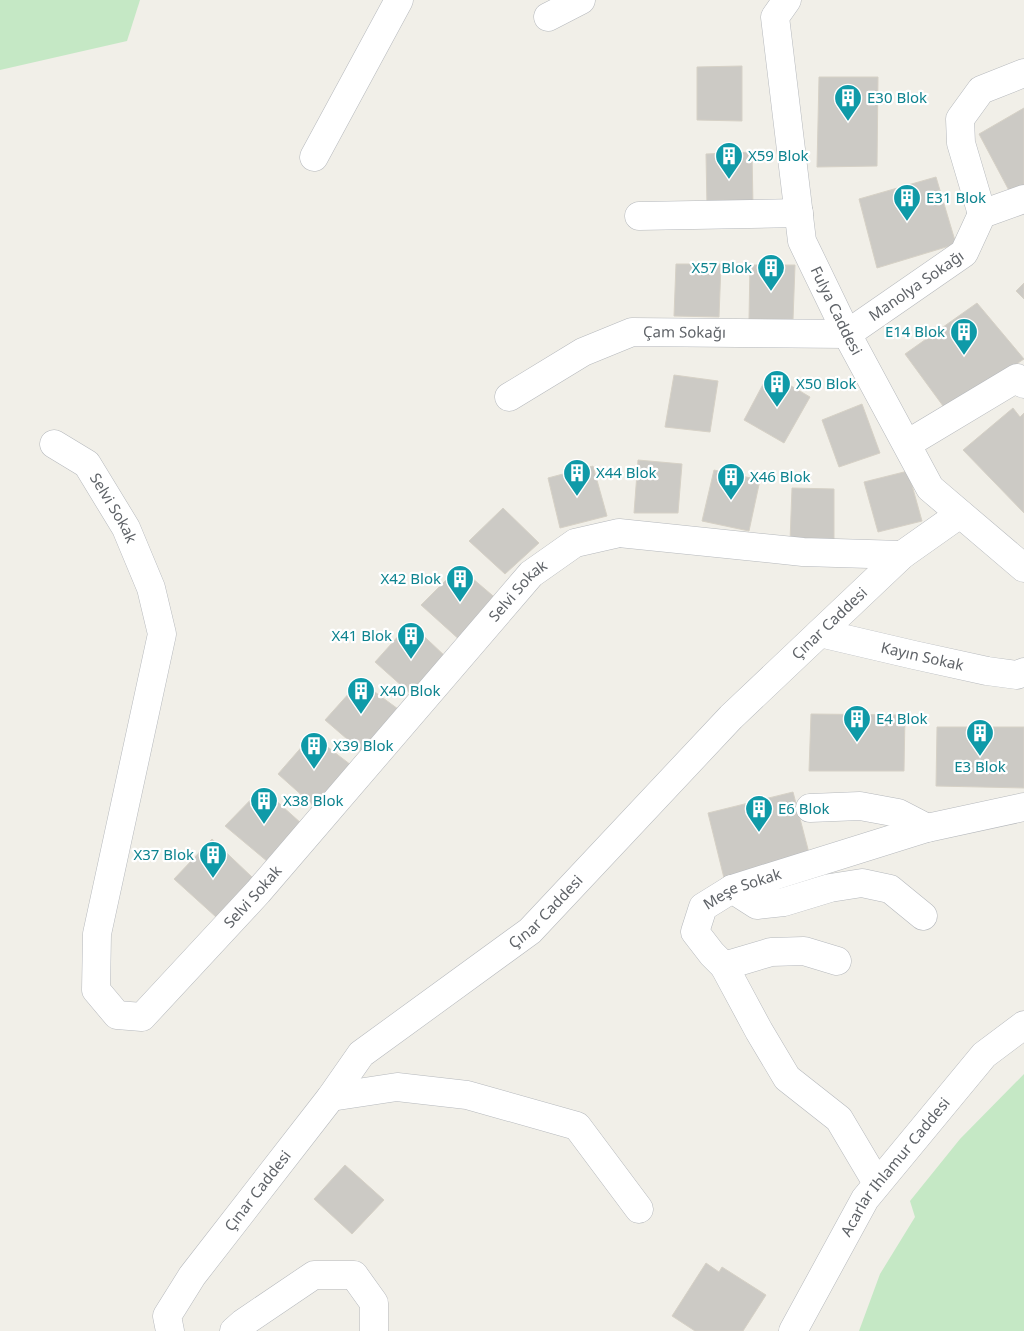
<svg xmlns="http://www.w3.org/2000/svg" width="1024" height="1331" font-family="'Noto Sans',sans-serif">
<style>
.green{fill:#c5e8c5}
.building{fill:#cccac5;stroke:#d6d1c6}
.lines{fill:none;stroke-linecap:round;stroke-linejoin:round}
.minor-casing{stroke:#b5b8bc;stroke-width:29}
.minor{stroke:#fff;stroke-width:28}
.labels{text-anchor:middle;stroke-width:4.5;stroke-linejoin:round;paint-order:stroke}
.culture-label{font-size:15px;fill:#0d838f;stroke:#fff;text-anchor:start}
.street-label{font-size:15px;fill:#5f6368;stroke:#fff}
</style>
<rect width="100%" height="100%" fill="#f1efe8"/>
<g class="green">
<polygon points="0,0 140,0 127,41 0,70"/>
<polygon points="1024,1074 1024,1331 859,1331 880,1274 915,1217 910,1201 960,1139"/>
</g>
<g class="building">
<polygon points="742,66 742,121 697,120 697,67"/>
<polygon points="819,77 878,77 877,166 817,167"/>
<polygon points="1024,108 1024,192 1013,198 979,134"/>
<polygon points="752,152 753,207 707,207 706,154"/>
<polygon points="936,177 956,244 877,268 859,199"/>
<polygon points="676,264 721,264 719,317 674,316"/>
<polygon points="750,265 795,265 793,320 749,319"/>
<polygon points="1024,283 1024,299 1016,291"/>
<polygon points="977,303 1024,359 946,410 905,354"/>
<polygon points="769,373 810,397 784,443 744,420"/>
<polygon points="674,375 718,381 710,432 665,427"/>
<polygon points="862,404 880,453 839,467 822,420"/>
<polygon points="1013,408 1020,417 1024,413 1024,513 963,450"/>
<polygon points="638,460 682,464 678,513 634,513"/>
<polygon points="593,466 607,516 560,528 548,478"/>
<polygon points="714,470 760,480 749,531 702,521"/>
<polygon points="908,471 922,521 878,532 864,482"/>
<polygon points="792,488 834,489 834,541 790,541"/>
<polygon points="503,508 539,543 505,574 469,541"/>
<polygon points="459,567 499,601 462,642 421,605"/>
<polygon points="410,623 447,658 412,695 375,662"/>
<polygon points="360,681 398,709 362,752 325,720"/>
<polygon points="811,714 905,715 904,771 809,771"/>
<polygon points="937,727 1024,727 1024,788 936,786"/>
<polygon points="312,735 351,765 315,807 278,774"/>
<polygon points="262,788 302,824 268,862 225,826"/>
<polygon points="793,792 809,853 724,878 708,813"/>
<polygon points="212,839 253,878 216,917 174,879"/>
<polygon points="345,1165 384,1200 352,1234 314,1199"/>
<polygon points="706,1263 719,1272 722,1267 766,1295 743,1331 695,1331 672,1316"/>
</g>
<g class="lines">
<defs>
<g id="minor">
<path id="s1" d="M787,0L775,17L802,241L847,334L930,488L1024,568"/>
<polyline points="548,17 581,0"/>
<polyline points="314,157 399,0"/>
<polyline points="982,214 961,143 960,119 981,90 1024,73"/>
<polyline points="639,216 799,213"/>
<path id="s2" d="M509,397L583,352L632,332L847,334L964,253L982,214L1024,199"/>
<path id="s3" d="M54,444L87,464L126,528L151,588L162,634L97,934L96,990L117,1015L142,1017L258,892L531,574L575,543L619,533L803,552L902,555"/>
<polyline points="907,444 1017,378 1024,384"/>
<path id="s4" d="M820,633L914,655L987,671L1017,675L1024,672"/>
<polyline points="810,808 860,806 898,813 927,828"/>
<polyline points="732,889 757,905 784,902 830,888 862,883 890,889 923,916"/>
<polyline points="724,966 771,952 804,951 837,961"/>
<polyline points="331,1097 397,1087 467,1095 577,1126 639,1209"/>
<path id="s5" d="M877,1183L839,1119L787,1078L759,1031L724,966L712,954L695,932L703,907L732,889L927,828L1024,807"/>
<path id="s6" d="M170,1331L167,1316L192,1276L331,1097L361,1054L530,931L731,717L902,555L960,514"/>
<polyline points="234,1331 243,1323 314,1275 354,1275 374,1303 374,1331"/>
<path id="s7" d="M793,1331L865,1199L984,1055L1024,1025"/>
</g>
</defs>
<use href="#minor" class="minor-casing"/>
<use href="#minor" class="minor"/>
</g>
<defs>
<symbol id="building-pin" viewBox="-11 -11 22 30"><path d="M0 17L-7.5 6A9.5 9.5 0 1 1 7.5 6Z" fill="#0f9aa8" stroke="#fff"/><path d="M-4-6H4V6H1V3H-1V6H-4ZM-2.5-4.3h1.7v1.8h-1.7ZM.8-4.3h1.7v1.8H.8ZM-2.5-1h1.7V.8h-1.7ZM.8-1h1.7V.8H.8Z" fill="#fff"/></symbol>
</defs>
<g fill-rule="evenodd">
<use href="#building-pin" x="832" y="82" width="32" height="43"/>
<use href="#building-pin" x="713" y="140" width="32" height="43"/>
<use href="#building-pin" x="891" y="182" width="32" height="43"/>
<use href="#building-pin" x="755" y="252" width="32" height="43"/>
<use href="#building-pin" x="948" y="316" width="32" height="43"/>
<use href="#building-pin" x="761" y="368" width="32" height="43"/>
<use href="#building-pin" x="561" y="457" width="32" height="43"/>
<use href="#building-pin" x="715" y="461" width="32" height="43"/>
<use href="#building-pin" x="444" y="563" width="32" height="43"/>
<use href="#building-pin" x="395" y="620" width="32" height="43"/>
<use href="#building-pin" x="345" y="675" width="32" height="43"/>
<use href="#building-pin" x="841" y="703" width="32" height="43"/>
<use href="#building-pin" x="964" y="717" width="32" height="43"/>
<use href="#building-pin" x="298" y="730" width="32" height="43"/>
<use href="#building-pin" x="248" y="785" width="32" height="43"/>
<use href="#building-pin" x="743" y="793" width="32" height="43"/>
<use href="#building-pin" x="197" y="839" width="32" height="43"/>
</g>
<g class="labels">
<g class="culture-label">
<text x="867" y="103">E30 Blok</text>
<text x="748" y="161">X59 Blok</text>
<text x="926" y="203">E31 Blok</text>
<text x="752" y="273" text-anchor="end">X57 Blok</text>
<text x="945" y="337" text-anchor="end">E14 Blok</text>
<text x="796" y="389">X50 Blok</text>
<text x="596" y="478">X44 Blok</text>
<text x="750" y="482">X46 Blok</text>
<text x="441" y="584" text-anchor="end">X42 Blok</text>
<text x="392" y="641" text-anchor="end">X41 Blok</text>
<text x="380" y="696">X40 Blok</text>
<text x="876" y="724">E4 Blok</text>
<text x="333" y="751">X39 Blok</text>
<text x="980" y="772" text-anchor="middle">E3 Blok</text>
<text x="283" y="806">X38 Blok</text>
<text x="778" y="814">E6 Blok</text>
<text x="194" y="860" text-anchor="end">X37 Blok</text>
</g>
<g class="street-label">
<text dy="5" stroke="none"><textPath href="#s2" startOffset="439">Manolya Sokağı</textPath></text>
<text dy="5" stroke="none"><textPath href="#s1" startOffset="324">Fulya Caddesi</textPath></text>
<text dy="5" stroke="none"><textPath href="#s2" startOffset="192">Çam Sokağı</textPath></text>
<text dy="5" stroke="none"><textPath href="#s3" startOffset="90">Selvi Sokak</textPath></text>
<text dy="5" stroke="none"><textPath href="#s3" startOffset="1215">Selvi Sokak</textPath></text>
<text dy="5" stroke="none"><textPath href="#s6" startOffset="980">Çınar Caddesi</textPath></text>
<text dy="5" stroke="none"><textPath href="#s4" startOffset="105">Kayın Sokak</textPath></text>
<text dy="5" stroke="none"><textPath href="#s5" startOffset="384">Meşe Sokak</textPath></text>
<text dy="5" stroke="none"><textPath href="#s3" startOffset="810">Selvi Sokak</textPath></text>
<text dy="5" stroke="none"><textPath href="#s6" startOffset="575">Çınar Caddesi</textPath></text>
<text dy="5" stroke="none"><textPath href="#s7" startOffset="194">Acarlar Ihlamur Caddesi</textPath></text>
<text dy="5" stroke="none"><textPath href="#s6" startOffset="170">Çınar Caddesi</textPath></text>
</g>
</g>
</svg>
